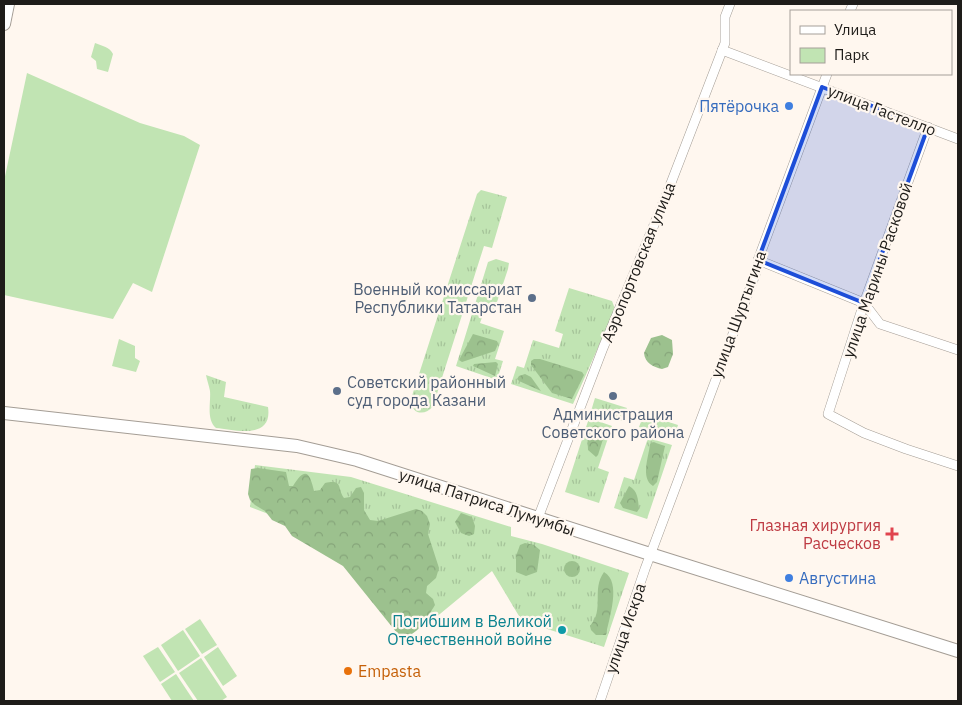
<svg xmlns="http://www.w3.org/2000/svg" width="962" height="705" font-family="'IBM Plex Sans',sans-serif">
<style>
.grass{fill:url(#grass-tufts)}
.forest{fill:url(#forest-crowns)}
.park{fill:#c1e4b3}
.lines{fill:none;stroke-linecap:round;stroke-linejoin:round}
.minor-casing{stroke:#a49d95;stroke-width:10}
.secondary-casing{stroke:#a49d95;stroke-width:14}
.minor{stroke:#fff;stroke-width:9}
.secondary{stroke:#fff;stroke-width:12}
.marked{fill:#1d4ed8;fill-opacity:0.2;stroke:#1d4ed8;stroke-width:4;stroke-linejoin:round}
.shop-dot{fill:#3f7fe0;stroke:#fff7ef;stroke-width:2}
.service-dot{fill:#5c6f8a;stroke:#fff7ef;stroke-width:2}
.health-dot{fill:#e0444e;stroke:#fff7ef;stroke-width:2}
.culture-dot{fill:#0f9aa8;stroke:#fff7ef;stroke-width:2}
.food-dot{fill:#e8710a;stroke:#fff7ef;stroke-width:2}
.labels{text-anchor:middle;stroke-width:4.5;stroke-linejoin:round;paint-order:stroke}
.shop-label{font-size:16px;fill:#366cbe;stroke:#fff7ef;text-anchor:end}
.street-label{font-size:16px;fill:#1e1c19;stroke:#fff7ef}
.service-label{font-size:16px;fill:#4e5e75;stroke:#fff7ef;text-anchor:end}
.health-label{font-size:16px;fill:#be3a42;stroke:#fff7ef;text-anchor:end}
.culture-label{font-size:16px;fill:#0d838f;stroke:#fff7ef;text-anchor:end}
.food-label{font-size:16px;fill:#c56008;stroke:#fff7ef;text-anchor:start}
</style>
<defs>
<pattern id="grass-tufts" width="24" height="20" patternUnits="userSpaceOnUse" patternTransform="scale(1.25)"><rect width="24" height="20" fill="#c1e4b3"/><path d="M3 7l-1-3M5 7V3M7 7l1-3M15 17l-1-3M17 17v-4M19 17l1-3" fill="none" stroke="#a5c399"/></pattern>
<pattern id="forest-crowns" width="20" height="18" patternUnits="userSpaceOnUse" patternTransform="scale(1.25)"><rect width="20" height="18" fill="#9cc18e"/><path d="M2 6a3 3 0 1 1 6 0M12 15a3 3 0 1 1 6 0" fill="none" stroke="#86a57a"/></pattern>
</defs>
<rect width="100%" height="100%" fill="#fff7ef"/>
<g class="grass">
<path d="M481,190L507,197L492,248L484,246L433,406C425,417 410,414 411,399L477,194Z"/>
<polygon points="496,259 509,263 508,269 494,311 485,309 480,323 504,331 495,359 503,361 497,380 456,366 488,262"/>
<polygon points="569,288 612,301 615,309 573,404 511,384 517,366 524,368 533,340 559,348 563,334 555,331"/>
<path d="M206,375L226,382L224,397L268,407C273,440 235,430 216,428C206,419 211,403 210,391C209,386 207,380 206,375Z"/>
<polygon points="595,398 627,408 623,421 591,411"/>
<polygon points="644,414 678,425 674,438 639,427"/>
<polygon points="589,418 612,426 598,468 609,472 599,503 565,492"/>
<polygon points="648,438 672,445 647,519 614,508 624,477 634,480"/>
<polygon points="255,465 351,477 511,527 511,536 542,544 629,573 604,647 522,621 492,571 429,623 326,536 250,507"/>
</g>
<g class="forest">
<polygon points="473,334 497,341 498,344 495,351 462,362 459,360"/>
<path d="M662,335L672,340L673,354L668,367L662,369C653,367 645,363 644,353L651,338Z"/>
<polygon points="534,359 540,359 582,372 584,375 572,399 552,393 531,365 531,361"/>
<polygon points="496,362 498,364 495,376 473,366 474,364"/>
<polygon points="525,374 531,377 541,391 519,381 517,379 519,376"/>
<path d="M595,425L602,428L605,433L598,455L596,457L588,450C588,439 585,431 595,425Z"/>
<path d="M653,442L665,446L657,482L653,486C640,478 649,456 650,444Z"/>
<path d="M258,468L286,472L289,486H293C306,465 310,474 314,491L320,490L325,483C343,479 337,488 344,498L350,497L356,488L361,487L364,493V510L370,520L378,521L416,509L422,511L427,516L430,524L428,534L439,568L436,578L427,586L426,593L433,599L435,605C426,619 419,635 401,638L343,566L292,536L285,526L272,520L265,511L255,505L250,500L248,494L251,469Z"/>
<path d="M629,486C638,491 638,499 639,509L637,512L623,508L620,503Z"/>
<polygon points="461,513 472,517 475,526 474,534 469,536 461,533 455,522"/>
<polygon points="525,543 534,545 540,550 537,572 526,576 516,572 516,556 520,545"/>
<circle cx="572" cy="569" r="8"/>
<path d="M604,572C622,582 609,618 606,635H596L591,630L590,626C605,609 591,590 604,572Z"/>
</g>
<g class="park">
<path d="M95,43C102,46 110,47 113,54L108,72L97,69L96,61L91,57Z"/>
<polygon points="27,73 140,123 184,136 200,145 152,292 133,283 113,319 4,295 4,181"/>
<polygon points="119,339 135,346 135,358 140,361 136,372 112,366"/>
<polygon points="200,619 217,645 202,654 185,629"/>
<polygon points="183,630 200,656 178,671 161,645"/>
<polygon points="158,647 175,672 160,682 143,656"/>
<polygon points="218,647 237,676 223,686 204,657"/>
<polygon points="201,658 227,697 221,701 198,701 179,673"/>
<polygon points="176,674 194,701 172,701 161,684"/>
</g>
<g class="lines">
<defs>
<g id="minor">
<polyline points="850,11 853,4"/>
<polyline points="722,50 958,139"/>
<polyline points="928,127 864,303 828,414 864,433 906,449 958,466"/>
<polyline points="758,260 864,303 880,324 958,350"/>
<polyline points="538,518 603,348 666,196 725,43 725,17 730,4"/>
<polyline points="600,701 645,569 758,267 758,260 827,74"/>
</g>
<g id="secondary">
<polyline points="4,24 8,4"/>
<polyline points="4,413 297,446 357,460 650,554 958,651"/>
</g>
</defs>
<use href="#minor" class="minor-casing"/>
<use href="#secondary" class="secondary-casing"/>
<use href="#minor" class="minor"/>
<use href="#secondary" class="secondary"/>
</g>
<path class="marked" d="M822,87L928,127L864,303L758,260Z"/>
<g class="shop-dot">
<circle cx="789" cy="106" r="5"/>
<circle cx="789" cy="578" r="5"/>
</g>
<g class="service-dot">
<circle cx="532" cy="298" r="5"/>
<circle cx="337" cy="391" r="5"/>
<circle cx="613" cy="396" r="5"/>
</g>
<path class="health-dot" d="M889.5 526.5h5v5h5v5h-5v5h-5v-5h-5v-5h5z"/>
<circle class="culture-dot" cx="562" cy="630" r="5"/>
<circle class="food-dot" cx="348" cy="671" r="5"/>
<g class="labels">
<g class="shop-label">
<text x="779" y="112">Пятёрочка</text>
<text x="799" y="584" text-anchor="start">Августина</text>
</g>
<g class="street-label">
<text transform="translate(882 110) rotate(21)" y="6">улица Гастелло</text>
<text transform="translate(638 262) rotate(-68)" y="6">Аэропортовская улица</text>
<text transform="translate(877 270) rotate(-71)" y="6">улица Марины Расковой</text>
<text transform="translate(738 314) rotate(-70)" y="6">улица Шуртыгина</text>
<text transform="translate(487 502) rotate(18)" y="6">улица Патриса Лумумбы</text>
<text transform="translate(625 628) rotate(-71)" y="6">улица Искра</text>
</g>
<g class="service-label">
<text x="522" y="295">Военный комиссариат<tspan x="522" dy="18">Республики Татарстан</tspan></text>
<text x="347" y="388" text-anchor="start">Советский районный<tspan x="347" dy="18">суд города Казани</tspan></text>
<text x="613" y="420" text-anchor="middle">Администрация<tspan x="613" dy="18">Советского района</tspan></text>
</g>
<g class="health-label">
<text x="881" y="531">Глазная хирургия<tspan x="881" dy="18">Расческов</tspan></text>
</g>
<g class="culture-label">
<text x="552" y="627">Погибшим в Великой<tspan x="552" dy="18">Отечественной войне</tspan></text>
</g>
<g class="food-label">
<text x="358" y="677">Empasta</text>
</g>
</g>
<rect width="962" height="705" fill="none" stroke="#1e1c19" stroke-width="10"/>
<rect x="790" y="10" width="162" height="65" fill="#fff7ef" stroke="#a59f99"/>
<rect x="800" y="26" width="25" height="8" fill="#ffffff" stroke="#a59f99"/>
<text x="834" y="35" font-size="15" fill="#1e1c19">Улица</text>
<rect x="800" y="48" width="25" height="15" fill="#c1e4b3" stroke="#a59f99"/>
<text x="834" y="60" font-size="15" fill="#1e1c19">Парк</text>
</svg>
